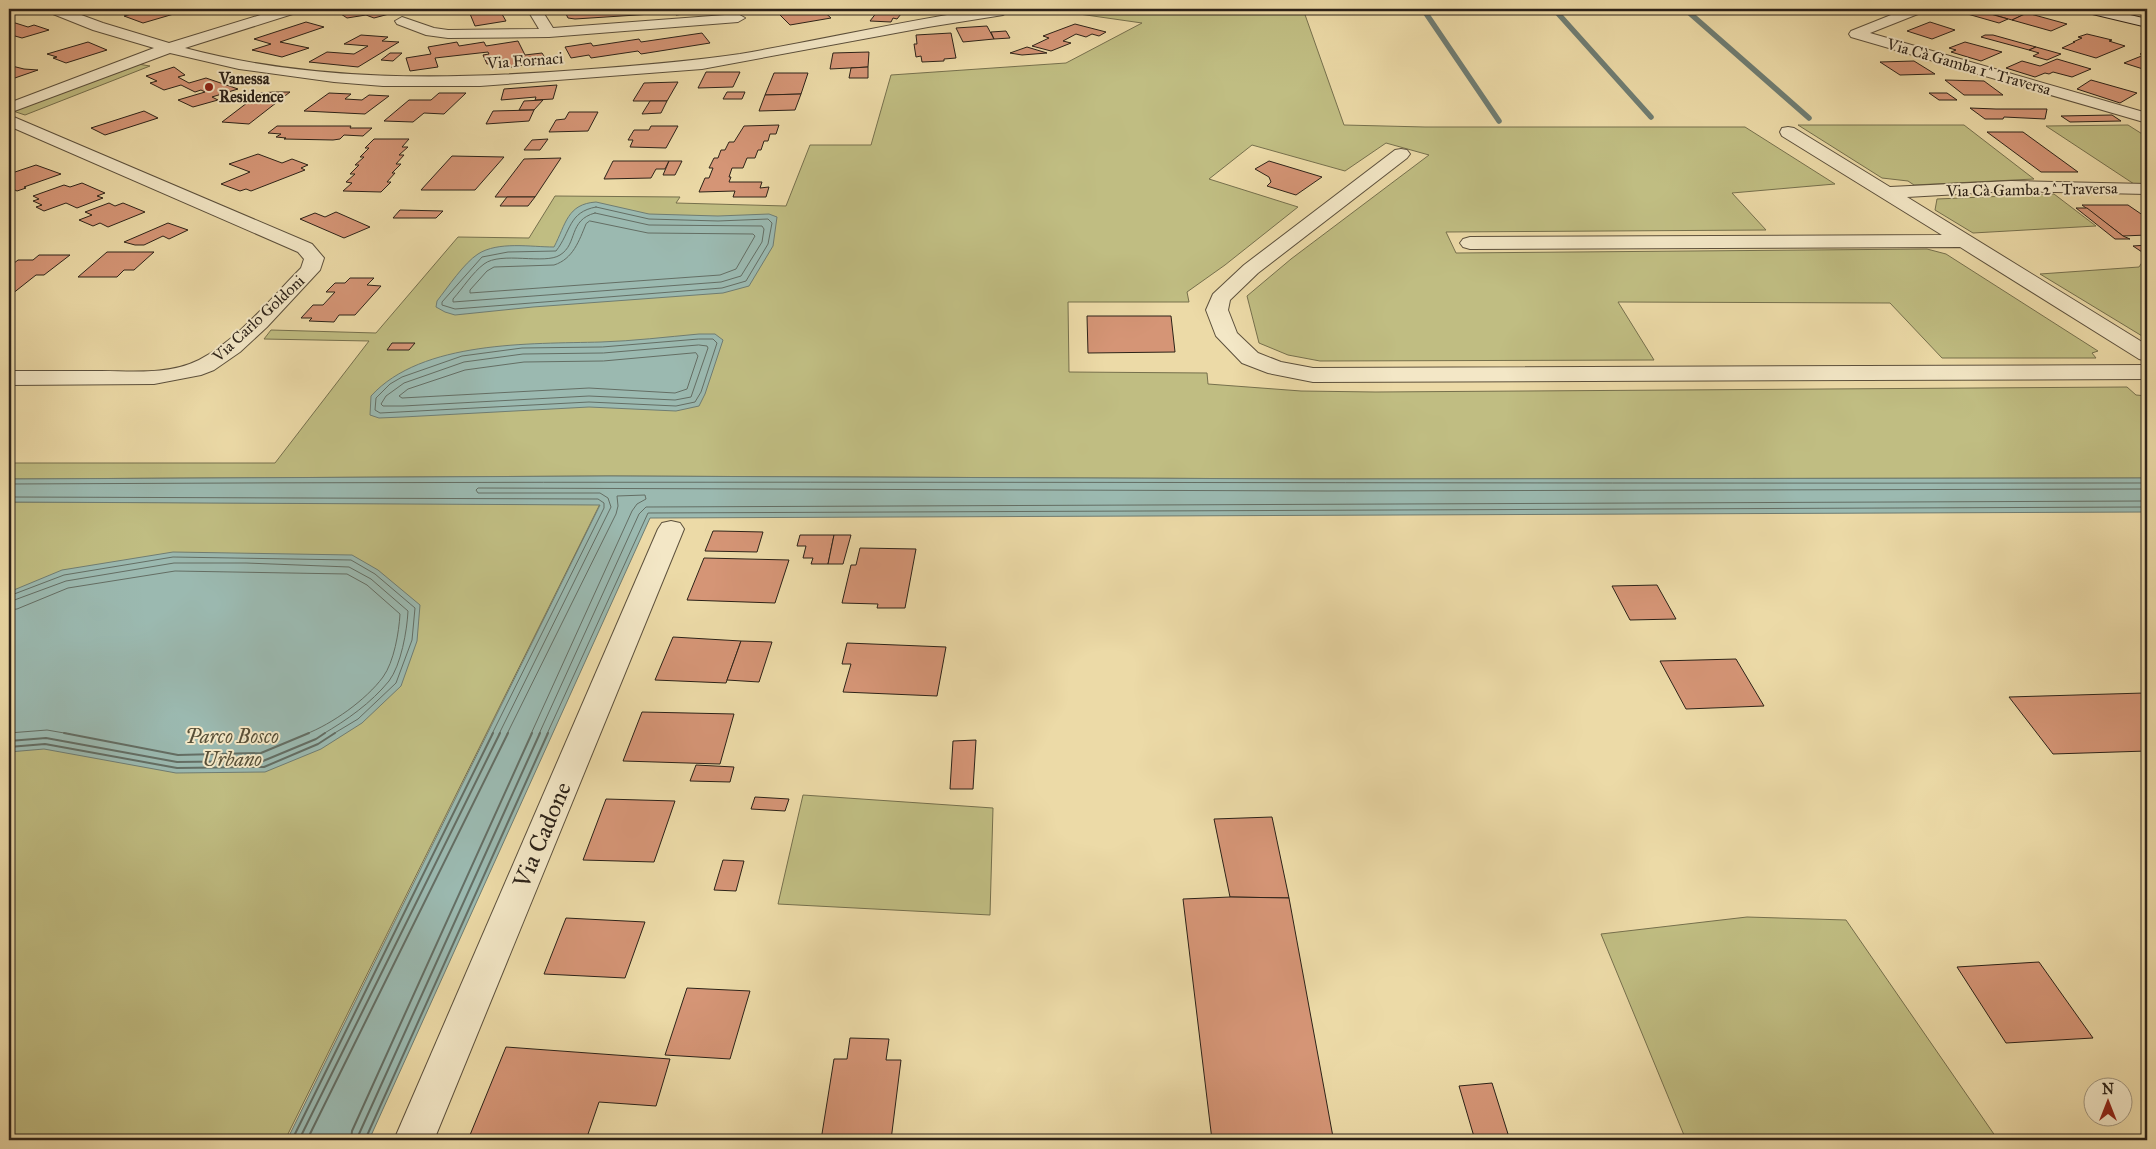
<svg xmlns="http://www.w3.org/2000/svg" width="2156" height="1149" font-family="'IM FELL Great Primer',serif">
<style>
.green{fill:#c0bd82;stroke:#76704d}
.water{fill:#9bb9b0;stroke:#6f7d73}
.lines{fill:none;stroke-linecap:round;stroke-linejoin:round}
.shore-far1{stroke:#646e64;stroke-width:1}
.shore{stroke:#646e64;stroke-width:2}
.stream{stroke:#6f7d73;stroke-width:5.5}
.building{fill:#d59576;stroke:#2c2218}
.street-casing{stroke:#5c503c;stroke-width:2}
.secondary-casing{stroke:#2c2218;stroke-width:2}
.street{fill:#f3e7c6;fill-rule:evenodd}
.secondary{fill:#f3e7c6;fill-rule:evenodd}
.poi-dot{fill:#8f2418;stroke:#f3e7c6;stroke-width:2}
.labels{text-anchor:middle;stroke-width:4;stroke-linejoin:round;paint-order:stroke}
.far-street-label{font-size:16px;fill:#2c2218;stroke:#f3e7c6}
.far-poi-label{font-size:16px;font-weight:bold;fill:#2c2218;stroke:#f3e7c6;text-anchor:start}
.park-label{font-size:20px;font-style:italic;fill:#585038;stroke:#f3e7c6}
.near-street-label{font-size:24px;fill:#2c2218;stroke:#f3e7c6}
</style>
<rect width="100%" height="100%" fill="#ecdaa7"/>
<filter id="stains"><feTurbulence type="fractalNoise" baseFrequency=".004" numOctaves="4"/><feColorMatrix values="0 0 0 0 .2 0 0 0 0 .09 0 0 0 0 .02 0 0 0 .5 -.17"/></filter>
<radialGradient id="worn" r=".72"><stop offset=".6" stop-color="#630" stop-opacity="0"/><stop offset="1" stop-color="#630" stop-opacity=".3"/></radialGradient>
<g class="green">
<polygon points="1072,9 1303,9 1344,125 1425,127 1745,127 1835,184 1732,193 1766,230 1446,232 1456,253 1927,249 1946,254 2098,351 2092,353 2096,358 1942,358 1890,303 1618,302 1654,360 1320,361 1288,355 1259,343 1247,296 1291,259 1429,155 1386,143 1345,171 1252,145 1209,179 1298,207 1225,265 1187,292 1189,302 1068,302 1069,372 1207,373 1208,384 1301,391 1375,392 2127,387 2136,395 2147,396 2147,478 1328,479 610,476 9,479 9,463 275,463 369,341 264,339 271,330 376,333 458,237 529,238 555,196 680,197 676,203 786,206 810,145 871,145 891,75 1066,63 1142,23 1079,14"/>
<polygon points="138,64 150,66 25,115 13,111"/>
<polygon points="1798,125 1964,125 2034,179 1914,185 1908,181 1882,178"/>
<polygon points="2128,125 2147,137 2147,184 2134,184 2046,126"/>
<polygon points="2054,194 2096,226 1973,233 1935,210 1937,199"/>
<polygon points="2143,261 2147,261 2147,339 2040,274 2139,267"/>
<polygon points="9,502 600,504 285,1140 9,1140"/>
<polygon points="803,795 993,808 990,915 778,904"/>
<polygon points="1747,917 1846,920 1998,1140 1686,1140 1601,934"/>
</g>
<g class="water">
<path d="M596,202L649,214L718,216L769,214L777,217L773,246L749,286L723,293L533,307L455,315L445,312L436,307L437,301C448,287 464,263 478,254C498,241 531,247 554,247C566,224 567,204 596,202Z"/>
<path d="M699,334H715L723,340L705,394L699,406L676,411L589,407L403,417L379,418L370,415L371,396C422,340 531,344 601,342C633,341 666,337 699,334Z"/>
<polygon points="610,476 1328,479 2147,478 2147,512 650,518 369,1140 287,1140 600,505 9,502 9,479"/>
<polygon points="173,552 352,555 378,570 420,605 417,641 401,686 362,723 321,749 265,772 176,773 44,749 9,752 9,592 62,570"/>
</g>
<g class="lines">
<g class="shore-far1">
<path d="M596,207L649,219L718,221L768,219L772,223L768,244L746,281L722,288L455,309L442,305V302L482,257L508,252L556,251C571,232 568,212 596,207Z"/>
<path d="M595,213L649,225L762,226L764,229L762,242L741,276L721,282L453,302V299C463,288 472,273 484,264C501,251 545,265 560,255C578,244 568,220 595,213Z"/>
<path d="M590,221L648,233L753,234L755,236L736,269L720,275L470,293V290L487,271L494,267L554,265C573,259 579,241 586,224Z"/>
<polygon points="699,339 713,339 717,343 701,392 695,402 676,406 589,402 380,413 375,410 376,398 390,384 402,377 462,356 522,348 602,347"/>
<polygon points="699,345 707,346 708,348 691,397 675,400 589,396 403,406 383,406 381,404 386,396 404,383 464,362 523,354 603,353"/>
<polygon points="696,353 698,356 687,389 675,393 589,388 402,398 399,396 408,389 465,370 524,362 603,361"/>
<path d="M9,484C722,480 1434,484 2147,483"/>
<polyline points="9,497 598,499 604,503 604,508 492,734"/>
<polyline points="9,596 64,575 173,557 351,560 375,574 415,608 412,640 396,683 358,719 333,734"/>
<path d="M9,602L66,581L174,563H246L349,567L371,579L408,611C407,631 401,665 389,681C371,703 347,720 323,734"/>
<path d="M9,610L17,609L68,588L175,571L347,574L367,585L400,614C399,632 394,662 383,677C366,700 332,724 306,734"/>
<polyline points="9,733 47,730 70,734"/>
<polyline points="499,734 611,507 608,498 600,493 478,493 476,490 478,488 1328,491 2147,489"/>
<polyline points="507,734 616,514 618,506 617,496 645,495 646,499 637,504 632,511 531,734"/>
<polyline points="539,734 639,514 646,507 2147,501"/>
<polyline points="547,734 648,513 2147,507"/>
</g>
<g class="shore">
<polyline points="64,733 178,755 261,753 309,733"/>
<polyline points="9,741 46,738 177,762 263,761 316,739 325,733"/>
<polyline points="9,747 45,744 177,768 264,767 318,744 335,733"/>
<polyline points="292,1140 493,733"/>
<polyline points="299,1140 500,733"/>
<polyline points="307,1140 508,733"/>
<polyline points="351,1140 352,1131 532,733"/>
<polyline points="358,1140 359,1134 540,733"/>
<polyline points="365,1140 548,733"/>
</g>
<g class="stream">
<polyline points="1423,9 1499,121"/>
<polyline points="1554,9 1651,117"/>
<polyline points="1685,9 1809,118"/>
</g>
</g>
<g class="building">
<polygon points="151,9 186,9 181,10 184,11 143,23 124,16"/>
<polygon points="350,9 401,9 404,10 374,18 366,15 347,18 338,12"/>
<polygon points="468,9 499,9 506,21 475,26"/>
<polygon points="569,9 648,9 652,14 575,19 568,18 564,10"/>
<polygon points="671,9 713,9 714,10 676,15"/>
<polygon points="791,9 821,9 831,18 790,25 776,11"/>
<polygon points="874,9 907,9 903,14 901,14 897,19 893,18 891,22 870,21 877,12 871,12"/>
<polygon points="1973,9 2010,9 2027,13 2012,20"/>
<polygon points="1973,9 2008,19 1999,23 1964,13"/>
<polygon points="2027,13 2067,24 2051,31 2012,20"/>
<polygon points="9,21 28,27 34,25 49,30 22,38 15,36 9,38"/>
<polygon points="306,22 324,27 280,42 309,48 282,57 252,50 271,44 254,39"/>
<polygon points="1930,22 1955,30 1932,39 1907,31"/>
<polygon points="1075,24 1106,32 1099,36 1092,34 1086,37 1076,34 1063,41 1071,43 1051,51 1032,46 1049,38 1043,36"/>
<polygon points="987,26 994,39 963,42 956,28"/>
<polygon points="1006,31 1010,38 994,39 991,32"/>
<polygon points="702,33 710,43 641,54 638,51 591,58 589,55 571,58 565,47 591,43 593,46 639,39 641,42"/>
<polygon points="951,33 956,58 944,59 944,61 922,62 921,56 916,57 914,44 917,44 916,35"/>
<polygon points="2087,34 2112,40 2109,41 2125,46 2096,58 2062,48 2075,42 2073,42 2082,38 2078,37"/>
<polygon points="361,35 388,37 382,41 399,42 358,67 309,62 327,52 354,54 368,46 344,44"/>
<polygon points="1985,35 1993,35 2036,47 2029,50 1981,37"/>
<polygon points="518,41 525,55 542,53 547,61 506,68 502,61 487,64 483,55 489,54 488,52 435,58 438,67 410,71 406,58 431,54 428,47 457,42 459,46 484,42 486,46"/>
<polygon points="88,42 107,50 66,63 53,58 57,57 47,54"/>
<polygon points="1965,42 2002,52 1981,61 1951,52 1956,50 1949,48"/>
<polygon points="1027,47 1047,53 1022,55 1010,53"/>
<polygon points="2036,47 2061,54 2047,60 2033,56 2039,53 2029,50"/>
<polygon points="2147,51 2147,68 2143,69 2124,63 2144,55 2140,54"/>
<polygon points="869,52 868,67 830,69 833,53"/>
<polygon points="390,53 402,53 393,61 381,60"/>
<polygon points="2057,59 2091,69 2072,77 2053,72 2049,74 2045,73 2035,77 2006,68 2022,61 2040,66"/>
<polygon points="1914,61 1935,74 1900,75 1880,62"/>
<polygon points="12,66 24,69 38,70 9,80 9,67"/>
<polygon points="174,67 185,75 178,77 189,83 206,78 238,89 212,97 218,100 193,107 178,100 205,92 201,90 195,92 181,85 164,90 150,83 157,81 146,76"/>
<polygon points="868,67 868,78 849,78 851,68"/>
<polygon points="706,72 740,72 733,87 698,88"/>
<polygon points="774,73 808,73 801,94 765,95"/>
<polygon points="1945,80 1984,81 2003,95 1964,95"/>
<polygon points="2091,80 2137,93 2120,103 2077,89"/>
<polygon points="678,82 667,101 633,101 644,83"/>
<polygon points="557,85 553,99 535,100 536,97 501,100 504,89"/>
<polygon points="274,92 290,92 249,124 222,122 260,93"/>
<polygon points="727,92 745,92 742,99 723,99"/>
<polygon points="329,93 351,94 345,99 362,100 369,95 389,96 365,114 304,111"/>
<polygon points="439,93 466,93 444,114 424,113 413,122 384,121 409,100 431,100"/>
<polygon points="1929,93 1947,93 1957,100 1939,100"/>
<polygon points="801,94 795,110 759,111 765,95"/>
<polygon points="543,100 534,110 519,110 524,101"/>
<polygon points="650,101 667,101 661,113 642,114"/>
<polygon points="1970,108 1996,109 2047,109 2045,119 2004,117 2003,119 1985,119"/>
<polygon points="534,110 529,121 486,124 493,111"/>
<polygon points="144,111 158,118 105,135 91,128"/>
<polygon points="569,112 598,112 588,131 549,132 556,120 565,119"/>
<polygon points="2112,115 2121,121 2070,122 2061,116"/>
<polygon points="779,125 776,134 770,134 768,141 764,141 761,150 758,150 755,158 747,158 743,168 732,168 729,177 731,177 729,182 762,182 760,188 769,187 766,197 733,197 735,191 699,192 705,178 709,178 713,168 709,168 714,158 718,158 721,150 725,150 729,142 734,142 744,126"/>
<polygon points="277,126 351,126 350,128 372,128 363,136 344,135 340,139 333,140 284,139 286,138 276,137 281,134 268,133"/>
<polygon points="651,126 678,126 666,148 630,147 633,140 628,140 634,130 649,130"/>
<polygon points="1987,132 2023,132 2078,172 2041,172"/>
<polygon points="374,139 409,139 402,147 408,147 399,155 404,155 396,164 401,164 392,173 395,173 387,182 391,182 381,192 343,191 352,183 346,182 355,174 350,174 359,165 355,165 364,157 360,157 369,148 365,148"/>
<polygon points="548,139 540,150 524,150 532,140"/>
<polygon points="258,154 282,163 292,159 308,165 301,168 305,170 251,191 246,189 240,191 221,184 250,172 229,164"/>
<polygon points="452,156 504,157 475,190 421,190"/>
<polygon points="561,158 535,197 495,197 524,159"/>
<polygon points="613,161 669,161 665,169 656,169 651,178 604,179"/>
<polygon points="669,161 682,161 675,175 663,175"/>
<polygon points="1269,161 1322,177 1296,195 1267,186 1271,182 1269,177 1255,169"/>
<polygon points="36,165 61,174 24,187 26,188 17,191 9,187 9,174"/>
<polygon points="82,183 105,193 97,196 103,198 77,208 66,203 44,211 36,207 42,205 33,201 39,199 33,196 64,185 70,187"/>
<polygon points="507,197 535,197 528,206 500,206"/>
<polygon points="109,203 115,206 123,203 145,212 108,227 100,223 93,226 79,220 92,215 85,212"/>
<polygon points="2082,205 2128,205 2147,218 2147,235 2123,236"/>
<polygon points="2076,208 2087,208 2123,236 2130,239 2115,239"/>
<polygon points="400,210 443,211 436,218 393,218"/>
<polygon points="336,212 370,227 344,238 300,219 315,213 325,217"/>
<polygon points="168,223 188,230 169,239 163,236 144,245 135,245 124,242"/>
<polygon points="2147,245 2147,254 2145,254 2133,246"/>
<polygon points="107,252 154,252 134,270 124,270 117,277 78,277"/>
<polygon points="39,255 70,255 44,275 36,275 12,294 9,294 9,267 18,260 33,260"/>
<polygon points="350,278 374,278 367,285 381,286 355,315 339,315 334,322 309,321 312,318 301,318 313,305 323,305 335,292 326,292 335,283 345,283"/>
<polygon points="1087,316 1171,316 1175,352 1088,353"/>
<polygon points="392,343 415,343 409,350 387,350"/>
<polygon points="713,531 718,531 763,532 757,552 705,551"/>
<polygon points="800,535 834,535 828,564 811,564 813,558 803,558 806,546 797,546"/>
<polygon points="834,535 851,535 843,564 828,564"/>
<polygon points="860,548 916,549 905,608 877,608 878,604 842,603 851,565 856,565"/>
<polygon points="704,558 789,560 775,603 687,600"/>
<polygon points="1657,585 1676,619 1630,620 1612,586"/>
<polygon points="673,637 741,641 726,683 655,680"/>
<polygon points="741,641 772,642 759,682 727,680"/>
<polygon points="847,643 946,647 937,696 843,692 851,664 842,664"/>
<polygon points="1736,659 1764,706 1686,709 1660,661"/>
<polygon points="2144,693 2147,697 2147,751 2053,754 2009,697"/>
<polygon points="642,712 734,714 720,764 623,761"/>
<polygon points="976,740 973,789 950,789 953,741"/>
<polygon points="696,765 734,767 730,782 690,781"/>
<polygon points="755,797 789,799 785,811 751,809"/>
<polygon points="606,799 675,801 654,862 583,860"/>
<polygon points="1272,817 1289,898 1230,897 1214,819"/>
<polygon points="723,860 744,861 736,891 714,890"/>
<polygon points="1230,897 1289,898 1333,1137 1212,1140 1183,899"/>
<polygon points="566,918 645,922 625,978 544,974"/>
<polygon points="2039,962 2093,1038 2006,1043 1957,967"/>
<polygon points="687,988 750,991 730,1059 665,1055"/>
<polygon points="850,1038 889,1039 886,1060 901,1060 891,1140 821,1140 834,1059 847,1059"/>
<polygon points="506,1047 670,1059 656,1106 599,1102 586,1140 521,1140 470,1135"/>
<polygon points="1492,1083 1508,1134 1510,1140 1475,1140 1459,1086"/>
</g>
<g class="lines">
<defs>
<g id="street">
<path d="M46,9H65L103,23L169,43L280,9H301L299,12L185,48C313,82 447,80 578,70C632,66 686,62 740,54C815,41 890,24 965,12L1008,9L1010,11L1003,15L928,27L702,69L480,86H383L334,82L239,69L170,53L9,113V103L154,48L93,30L48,12Z"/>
<polygon points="527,9 541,9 553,28 738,14 745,18 738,22 549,37 448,38 426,35 397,24 395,21 402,17 434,28 448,30 539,29"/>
<polygon points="1906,9 1925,9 1923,12 1870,33 2147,113 2147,123 1851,37 1849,34 1851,31"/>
<path d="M9,115L312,244L324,258L320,270L267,327L240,352L214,370L201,375L154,384L9,385V371C40,371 70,371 101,371C133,371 169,375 199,360C239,339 269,300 301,268L304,259L298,252L9,126Z"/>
<polygon points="1788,127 1794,128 1890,187 2011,181 2147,184 2147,194 2011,191 1907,197 2147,345 2147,361 2139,359 1960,247 1470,249 1463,247 1460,243 1463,239 1470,237 1942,235 1782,136 1780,132 1782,128"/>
<polygon points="1401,149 1407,150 1410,154 1407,158 1258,273 1230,300 1228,310 1237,333 1258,353 1281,362 1313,368 2147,365 2147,379 1313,382 1268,373 1242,363 1216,336 1206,310 1213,294 1244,265 1395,150"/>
<polygon points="671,521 680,523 684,529 434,1140 394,1140 658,529 662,523"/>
</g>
<polygon id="secondary" points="2082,9 2105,9 2147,19 2147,27 2084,12"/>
</defs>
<use href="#street" class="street-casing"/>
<use href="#secondary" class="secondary-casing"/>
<use href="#street" class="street"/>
<use href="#secondary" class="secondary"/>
</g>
<circle class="poi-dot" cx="209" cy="87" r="5"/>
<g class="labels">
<g class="far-street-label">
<text transform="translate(525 60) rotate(-4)" y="6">Via Fornaci</text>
<text transform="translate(1969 66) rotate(16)" y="6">Via Cà Gamba 1^ Traversa</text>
<text transform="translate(2032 189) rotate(-1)" y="6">Via Cà Gamba 2^ Traversa</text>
<text transform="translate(258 318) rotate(-43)" y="6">Via Carlo Goldoni</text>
</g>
<g class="far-poi-label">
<text x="219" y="84">Vanessa<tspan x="219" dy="18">Residence</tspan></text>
</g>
<g class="park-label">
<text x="232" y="743">Parco Bosco<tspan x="232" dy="23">Urbano</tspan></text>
</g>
<g class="near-street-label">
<text transform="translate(542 835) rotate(-67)" y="8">Via Cadone</text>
</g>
</g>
<rect width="2156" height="1149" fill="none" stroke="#ecdaa7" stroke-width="30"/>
<rect x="10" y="10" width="2136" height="1129" fill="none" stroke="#2c2218" stroke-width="2.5"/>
<rect x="15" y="15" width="2126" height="1119" fill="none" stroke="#2c2218"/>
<g transform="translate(2108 1102)"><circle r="24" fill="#f3e7c6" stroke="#a39880"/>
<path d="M0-4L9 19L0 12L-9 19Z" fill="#8f2418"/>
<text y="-8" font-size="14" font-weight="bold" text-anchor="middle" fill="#2c2218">N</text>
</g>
<rect width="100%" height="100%" filter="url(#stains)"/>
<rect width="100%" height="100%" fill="url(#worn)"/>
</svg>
